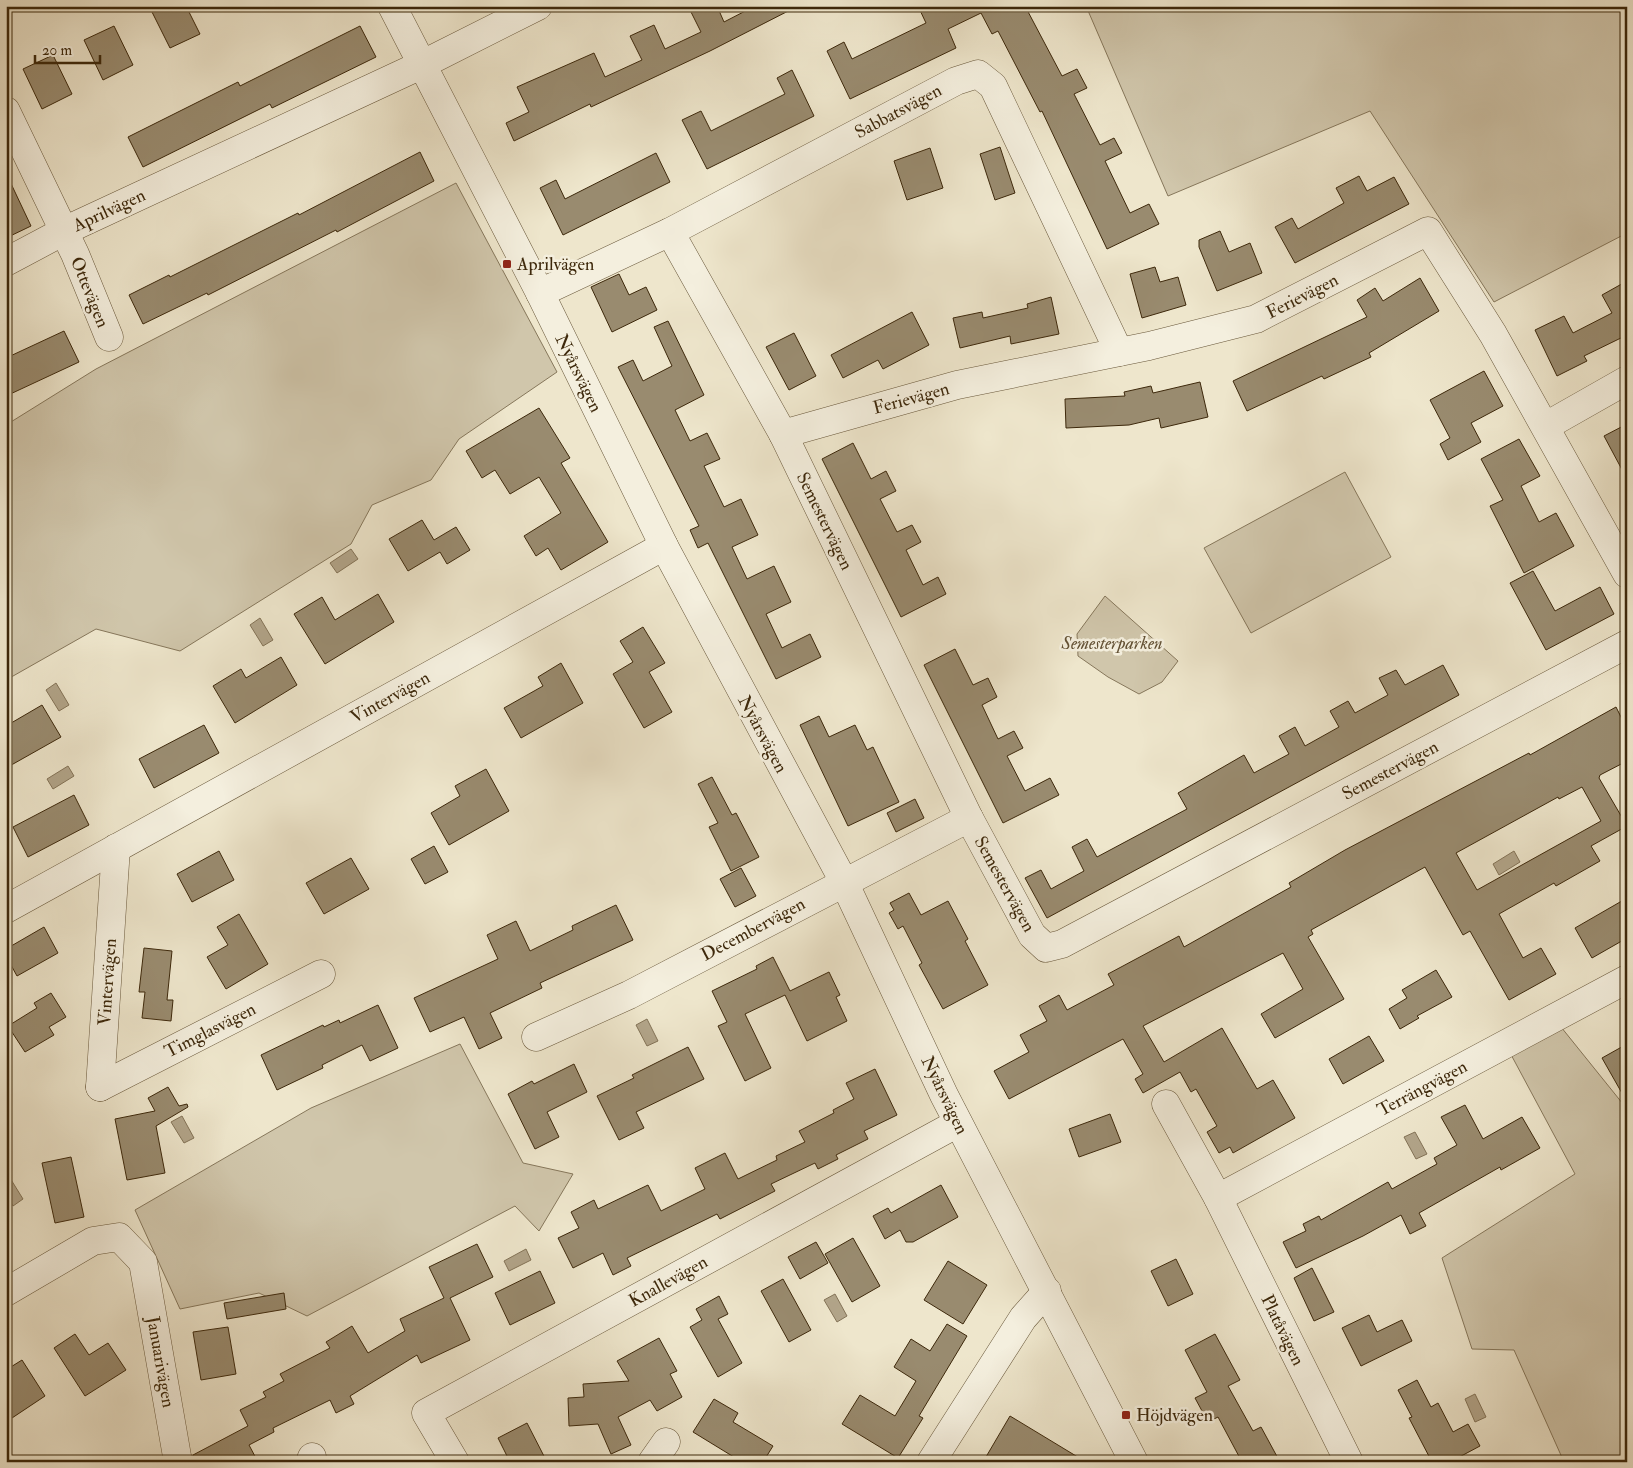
<svg xmlns="http://www.w3.org/2000/svg" width="1633" height="1468" font-family="'IM FELL Double Pica',serif">
<style>
.green{fill:#d0c6ab;stroke:#86775b}
.water{fill:#b2a58a;stroke:#837357}
.building{fill:#998b6f;stroke:#3d280b;fill-rule:evenodd}
.lines{fill:none;stroke-linecap:round;stroke-linejoin:round}
.minor-casing{stroke:#69583b;stroke-width:29}
.minor{stroke:#f4efde;stroke-width:28}
.poi-dot{fill:#8f2418;stroke:#f4efde;stroke-width:2}
.labels{text-anchor:middle;stroke-width:5;stroke-linejoin:round;paint-order:stroke}
.street-label{font-size:18px;fill:#3d280b;stroke:#f4efde}
.poi-label{font-size:18px;fill:#3d280b;stroke:#f4efde;text-anchor:start}
.park-label{font-size:18px;font-style:italic;fill:#625033;stroke:#f4efde}
</style>
<rect width="100%" height="100%" fill="#eee6cc"/>
<filter id="stains"><feTurbulence type="fractalNoise" baseFrequency=".004" numOctaves="4"/><feColorMatrix values="0 0 0 0 .2 0 0 0 0 .09 0 0 0 0 .02 0 0 0 .5 -.17"/></filter>
<radialGradient id="worn" r=".72"><stop offset=".6" stop-color="#630" stop-opacity="0"/><stop offset="1" stop-color="#630" stop-opacity=".3"/></radialGradient>
<g class="green">
<polygon points="1086,6 1627,6 1627,233 1494,302 1370,111 1168,196"/>
<polygon points="456,183 557,372 459,439 431,480 372,505 351,544 180,651 96,629 6,680 6,425 96,369"/>
<polygon points="1345,472 1391,557 1251,633 1204,548"/>
<polygon points="1105,596 1178,661 1162,682 1139,694 1108,677 1078,656 1077,634"/>
<polygon points="1557,1022 1627,1109 1627,1462 1564,1462 1514,1350 1472,1349 1442,1258 1575,1174 1508,1049"/>
<polygon points="460,1044 523,1163 573,1174 539,1231 515,1206 307,1316 259,1293 180,1309 135,1210 311,1108"/>
</g>
<g class="water">
<polygon points="351,549 358,559 337,573 330,563"/>
<polygon points="260,618 273,640 263,646 250,625"/>
<polygon points="56,683 69,705 59,711 46,690"/>
<polygon points="68,766 74,776 53,789 47,779"/>
<polygon points="1514,851 1520,862 1499,875 1493,864"/>
<polygon points="647,1019 658,1041 647,1046 636,1025"/>
<polygon points="182,1116 194,1138 184,1143 171,1122"/>
<polygon points="1415,1132 1427,1154 1416,1159 1404,1137"/>
<polygon points="10,1178 23,1199 13,1206 6,1194 6,1180"/>
<polygon points="526,1249 531,1260 509,1271 504,1261"/>
<polygon points="835,1294 847,1316 837,1322 824,1300"/>
<polygon points="1475,1394 1486,1417 1475,1422 1465,1399"/>
</g>
<g class="building">
<polygon points="149,6 186,6 200,34 170,48"/>
<polygon points="688,6 717,6 724,22 755,6 798,6 710,51 591,107 590,104 514,141 506,123 529,112 517,87 594,53 605,77 642,60 630,36 654,25 665,49 701,32"/>
<polygon points="918,6 1025,6 1062,76 1077,69 1087,88 1074,94 1100,145 1114,138 1122,153 1105,161 1130,213 1149,204 1159,224 1107,249 1042,111 1040,112 998,31 992,34 981,13 948,29 956,48 850,99 827,51 844,42 852,59 926,23"/>
<polygon points="114,26 133,65 103,80 84,40"/>
<polygon points="360,26 376,57 272,108 270,104 143,167 128,137 238,82 240,86"/>
<polygon points="53,55 72,94 42,109 23,69"/>
<polygon points="792,70 814,116 707,169 682,120 701,111 711,131 785,94 777,78"/>
<polygon points="1000,147 1015,193 995,200 980,154"/>
<polygon points="930,148 943,188 907,200 894,161"/>
<polygon points="420,152 434,181 337,232 336,230 208,295 207,293 143,324 129,295 169,275 170,277 298,213 299,215"/>
<polygon points="656,153 670,182 563,235 540,188 556,180 565,199"/>
<polygon points="6,173 31,226 6,238"/>
<polygon points="1359,176 1367,191 1394,177 1409,204 1295,263 1275,227 1292,218 1298,229 1344,203 1336,188"/>
<polygon points="1220,231 1229,252 1250,243 1262,273 1217,291 1199,247 1199,240"/>
<polygon points="1155,267 1160,282 1178,277 1186,305 1142,318 1130,274"/>
<polygon points="619,274 629,295 646,287 657,310 612,332 591,287"/>
<polygon points="1420,278 1439,311 1369,353 1371,357 1324,379 1322,376 1247,411 1233,381 1367,317 1357,300 1375,288 1383,301"/>
<polygon points="1627,281 1627,339 1625,336 1584,356 1587,361 1557,376 1535,330 1564,316 1573,333 1612,313 1602,295"/>
<polygon points="1051,297 1059,334 1011,344 1010,336 960,348 953,318 982,312 983,318 1028,308 1027,304"/>
<polygon points="912,312 929,345 883,369 878,360 843,378 831,355"/>
<polygon points="668,321 704,395 675,410 690,441 707,433 720,459 704,466 724,507 741,499 758,535 732,547 747,579 774,566 791,602 766,614 782,648 810,634 821,657 776,679 708,543 698,548 690,530 699,526 618,367 633,360 643,381 672,366 654,327"/>
<polygon points="64,331 79,362 6,396 6,358"/>
<polygon points="794,333 816,376 789,390 766,347"/>
<polygon points="1484,371 1503,406 1471,423 1481,442 1448,460 1440,444 1450,438 1430,400"/>
<polygon points="1200,382 1208,417 1161,428 1159,418 1129,425 1066,428 1065,399 1125,396 1124,392 1151,386 1153,393"/>
<polygon points="539,408 570,458 561,463 608,542 561,570 548,548 536,556 524,536 561,513 539,477 510,494 495,470 482,478 466,451"/>
<polygon points="1627,424 1627,479 1604,436"/>
<polygon points="1519,439 1540,476 1521,486 1539,522 1556,513 1574,546 1524,573 1490,506 1503,500 1481,459"/>
<polygon points="853,443 871,479 886,471 896,491 880,499 897,532 912,525 921,542 906,550 923,585 938,577 946,594 901,617 822,459"/>
<polygon points="422,520 434,540 456,527 470,550 447,564 440,552 408,571 389,539"/>
<polygon points="1533,571 1555,611 1600,587 1614,614 1546,650 1510,583"/>
<polygon points="378,594 394,622 325,664 294,614 322,597 335,620"/>
<polygon points="643,627 665,663 649,672 672,712 644,728 613,674 633,662 620,641"/>
<polygon points="955,649 973,685 988,678 997,697 982,705 998,739 1014,731 1023,748 1007,756 1025,791 1050,778 1059,795 1003,823 924,665"/>
<polygon points="281,657 297,685 235,723 213,686 241,669 246,678"/>
<polygon points="561,663 583,703 521,738 504,708 543,686 538,677"/>
<polygon points="1443,665 1459,695 1047,918 1025,878 1041,870 1051,889 1084,871 1072,847 1087,839 1097,857 1187,809 1178,793 1244,755 1254,773 1289,754 1279,736 1295,727 1305,746 1339,727 1330,711 1348,701 1355,713 1388,695 1379,678 1396,670 1405,685"/>
<polygon points="42,705 61,737 6,768 6,726"/>
<path d="M1616,707L1627,729V761L1600,775L1599,778L1627,826L1591,846L1600,861L1556,886L1554,883L1499,914L1523,958L1541,948L1556,974L1509,1000L1470,931L1463,935L1425,867L1311,930L1313,934L1308,937L1344,999L1275,1038L1261,1014L1303,989L1283,953L1143,1026L1164,1062L1222,1028L1257,1089L1273,1080L1295,1118L1233,1153L1230,1147L1219,1153L1207,1132L1217,1126L1196,1089L1191,1092L1180,1072L1143,1093L1135,1079L1143,1074L1123,1039L1009,1099L994,1071L1029,1052L1020,1035L1047,1021L1039,1006L1059,995L1067,1010L1114,985L1108,974L1179,936L1184,947L1291,887L1289,883L1345,850L1529,753L1530,755ZM1582,787L1601,821L1477,890L1456,853L1558,797L1559,799Z"/>
<polygon points="819,716 829,737 855,725 867,750 873,747 899,802 848,826 800,725"/>
<polygon points="204,725 219,753 154,788 139,759"/>
<polygon points="486,769 509,811 449,845 431,813 460,796 455,786"/>
<polygon points="712,777 732,815 736,813 759,857 731,871 709,827 718,823 698,784"/>
<polygon points="74,795 89,825 28,857 13,827"/>
<polygon points="915,799 924,818 896,832 887,813"/>
<polygon points="434,846 448,872 425,884 411,859"/>
<polygon points="219,851 234,880 192,902 177,874"/>
<polygon points="351,858 369,889 324,914 306,883"/>
<polygon points="741,868 756,896 735,907 720,879"/>
<polygon points="909,893 921,915 948,901 968,939 965,941 988,985 943,1009 919,965 922,963 903,926 898,929 889,913 894,910 890,903"/>
<polygon points="1627,898 1627,938 1592,958 1575,928"/>
<polygon points="616,905 633,940 540,983 542,988 490,1013 502,1038 479,1049 464,1017 430,1032 414,998 498,959 487,935 516,921 530,951 573,930 572,926"/>
<polygon points="239,914 268,964 226,989 207,957 228,945 217,927"/>
<polygon points="44,927 58,953 17,976 6,956 6,949"/>
<polygon points="144,948 172,951 167,1000 173,1000 171,1021 142,1018 145,992 139,992"/>
<polygon points="773,957 790,991 829,972 840,995 836,997 847,1021 807,1041 785,995 745,1014 771,1068 745,1081 718,1026 727,1022 712,991 757,969 756,966"/>
<polygon points="1436,970 1452,997 1417,1016 1419,1018 1400,1029 1389,1009 1407,998 1402,990"/>
<polygon points="51,993 66,1017 49,1027 54,1035 25,1052 8,1026 37,1008 34,1003"/>
<polygon points="378,1005 398,1048 370,1061 362,1045 322,1065 323,1068 277,1090 261,1055 323,1025 324,1027 339,1020 340,1023"/>
<polygon points="1369,1036 1384,1061 1343,1084 1329,1059"/>
<polygon points="1627,1044 1627,1102 1602,1058"/>
<polygon points="688,1047 704,1079 636,1112 644,1128 619,1140 597,1096 634,1078 632,1075"/>
<polygon points="574,1064 587,1092 547,1112 559,1137 535,1149 508,1094 532,1081 534,1084"/>
<polygon points="875,1069 897,1115 864,1131 868,1139 836,1155 838,1159 818,1169 815,1163 771,1184 775,1191 720,1219 717,1214 627,1258 631,1266 613,1275 603,1253 573,1268 558,1238 579,1228 571,1212 594,1200 598,1209 648,1185 661,1211 705,1189 695,1168 725,1153 738,1179 777,1160 776,1156 805,1142 799,1131 834,1113 833,1110 854,1099 846,1083"/>
<polygon points="168,1087 179,1106 187,1104 188,1107 156,1126 165,1173 127,1180 115,1119 155,1111 148,1098"/>
<polygon points="1465,1105 1483,1139 1522,1117 1540,1148 1501,1170 1500,1167 1419,1213 1426,1226 1410,1234 1401,1215 1363,1236 1296,1268 1283,1242 1306,1231 1303,1224 1319,1216 1321,1220 1388,1182 1392,1189 1437,1164 1434,1158 1457,1145 1441,1117"/>
<polygon points="1110,1114 1121,1142 1079,1157 1069,1129"/>
<polygon points="71,1157 84,1217 55,1223 42,1163"/>
<polygon points="941,1185 958,1217 913,1242 906,1242 900,1230 885,1239 873,1216 888,1208 891,1213"/>
<polygon points="853,1238 880,1286 852,1302 825,1254"/>
<polygon points="816,1242 828,1263 800,1279 788,1257"/>
<polygon points="477,1244 493,1277 450,1298 470,1340 421,1363 417,1355 350,1396 354,1404 336,1413 330,1400 273,1428 274,1432 249,1445 258,1462 193,1462 193,1455 248,1426 240,1410 266,1397 263,1392 284,1381 280,1374 330,1348 326,1342 352,1326 368,1353 405,1331 400,1319 444,1298 429,1267"/>
<polygon points="1176,1259 1193,1294 1168,1306 1151,1271"/>
<polygon points="948,1261 987,1285 963,1324 924,1300"/>
<polygon points="1312,1268 1334,1312 1314,1321 1294,1278"/>
<polygon points="540,1271 555,1303 510,1325 495,1293"/>
<polygon points="783,1279 811,1330 789,1342 761,1291"/>
<polygon points="284,1293 286,1309 227,1319 224,1303"/>
<polygon points="719,1296 728,1314 718,1319 742,1363 718,1377 690,1327 702,1320 696,1309"/>
<polygon points="1369,1315 1377,1332 1402,1320 1412,1341 1361,1366 1342,1328"/>
<polygon points="947,1324 967,1336 919,1416 923,1418 898,1458 842,1424 860,1395 895,1416 916,1381 894,1367 911,1339 930,1351"/>
<polygon points="228,1327 236,1374 201,1380 193,1332"/>
<polygon points="75,1334 89,1355 108,1343 126,1370 85,1396 54,1348"/>
<polygon points="1215,1334 1240,1380 1228,1386 1253,1431 1261,1427 1280,1462 1242,1462 1218,1417 1208,1422 1195,1398 1207,1392 1185,1350"/>
<polygon points="659,1338 677,1371 670,1374 682,1397 657,1411 650,1400 618,1417 631,1445 611,1454 598,1424 569,1426 568,1398 584,1397 583,1384 629,1381 617,1361"/>
<polygon points="22,1360 45,1396 6,1422 6,1370"/>
<polygon points="1417,1380 1431,1407 1438,1403 1453,1432 1468,1424 1480,1446 1450,1462 1432,1462 1409,1418 1412,1417 1398,1390"/>
<polygon points="714,1399 738,1413 733,1422 773,1446 763,1462 742,1462 693,1432"/>
<polygon points="1010,1416 1086,1462 983,1462"/>
<polygon points="527,1423 547,1462 510,1462 498,1438"/>
</g>
<g class="lines">
<defs>
<g id="minor">
<polyline points="392,6 540,293 664,546 844,882 944,1095 1134,1462"/>
<polyline points="6,111 75,254 109,337"/>
<polyline points="670,232 783,434 969,818 1032,935 1046,948 1062,944 1627,644"/>
<polyline points="6,262 64,231 421,65 538,6"/>
<polyline points="540,293 670,232 956,81 978,74 993,86 1119,352"/>
<polyline points="1546,426 1627,380"/>
<polyline points="783,434 957,385 1149,346 1256,319 1428,231 1493,334 1627,574"/>
<polyline points="6,909 664,546"/>
<polyline points="536,1037 629,995 969,818"/>
<polyline points="100,1087 321,974"/>
<polyline points="100,1087 116,848"/>
<polyline points="1166,1104 1218,1198 1349,1462"/>
<polyline points="1218,1198 1627,979"/>
<polyline points="6,1292 93,1241 119,1237 143,1262 178,1462"/>
<polyline points="310,1462 312,1457"/>
<polyline points="455,1462 426,1413 958,1123"/>
<polyline points="652,1462 666,1442"/>
<polyline points="931,1462 1023,1318 1047,1291"/>
</g>
</defs>
<use href="#minor" class="minor-casing"/>
<use href="#minor" class="minor"/>
</g>
<g class="poi-dot">
<rect x="502" y="259" width="10" height="10" rx="2.5"/>
<rect x="1121" y="1410" width="10" height="10" rx="2.5"/>
</g>
<g class="labels">
<g class="street-label">
<text transform="translate(898 111) rotate(-28)" y="6">Sabbatsvägen</text>
<text transform="translate(109 210) rotate(-25)" y="6">Aprilvägen</text>
<text transform="translate(90 292) rotate(68)" y="6">Ottevägen</text>
<text transform="translate(1302 296) rotate(-27)" y="6">Ferievägen</text>
<text transform="translate(579 373) rotate(64)" y="6">Nyårsvägen</text>
<text transform="translate(911 398) rotate(-15)" y="6">Ferievägen</text>
<text transform="translate(825 521) rotate(64)" y="6">Semestervägen</text>
<text transform="translate(390 697) rotate(-29)" y="6">Vintervägen</text>
<text transform="translate(763 734) rotate(62)" y="6">Nyårsvägen</text>
<text transform="translate(1390 770) rotate(-28)" y="6">Semestervägen</text>
<text transform="translate(1005 884) rotate(61)" y="6">Semestervägen</text>
<text transform="translate(753 929) rotate(-28)" y="6">Decembervägen</text>
<text transform="translate(107 982) rotate(-86)" y="6">Vintervägen</text>
<text transform="translate(210 1030) rotate(-27)" y="6">Timglasvägen</text>
<text transform="translate(1422 1088) rotate(-28)" y="6">Terrängvägen</text>
<text transform="translate(945 1095) rotate(64)" y="6">Nyårsvägen</text>
<text transform="translate(668 1281) rotate(-29)" y="6">Knallevägen</text>
<text transform="translate(1283 1330) rotate(64)" y="6">Platåvägen</text>
<text transform="translate(161 1362) rotate(80)" y="6">Januarivägen</text>
</g>
<g class="poi-label">
<text x="517" y="270">Aprilvägen</text>
<text x="1136" y="1421">Höjdvägen</text>
</g>
<g class="park-label">
<text x="1112" y="649">Semesterparken</text>
</g>
</g>
<rect width="1633" height="1468" fill="none" stroke="#eee6cc" stroke-width="25"/>
<rect x="8" y="8" width="1618" height="1453" fill="none" stroke="#3d280b" stroke-width="2.5"/>
<rect x="12" y="12" width="1608" height="1443" fill="none" stroke="#3d280b"/>
<path d="M35 55v8h65v-8" fill="none" stroke="#3d280b" stroke-width="2.5"/>
<text x="42" y="55" font-size="15" fill="#3d280b" stroke="#f4efde" stroke-width="4" paint-order="stroke">20 m</text>
<rect width="100%" height="100%" filter="url(#stains)"/>
<rect width="100%" height="100%" fill="url(#worn)"/>
</svg>
